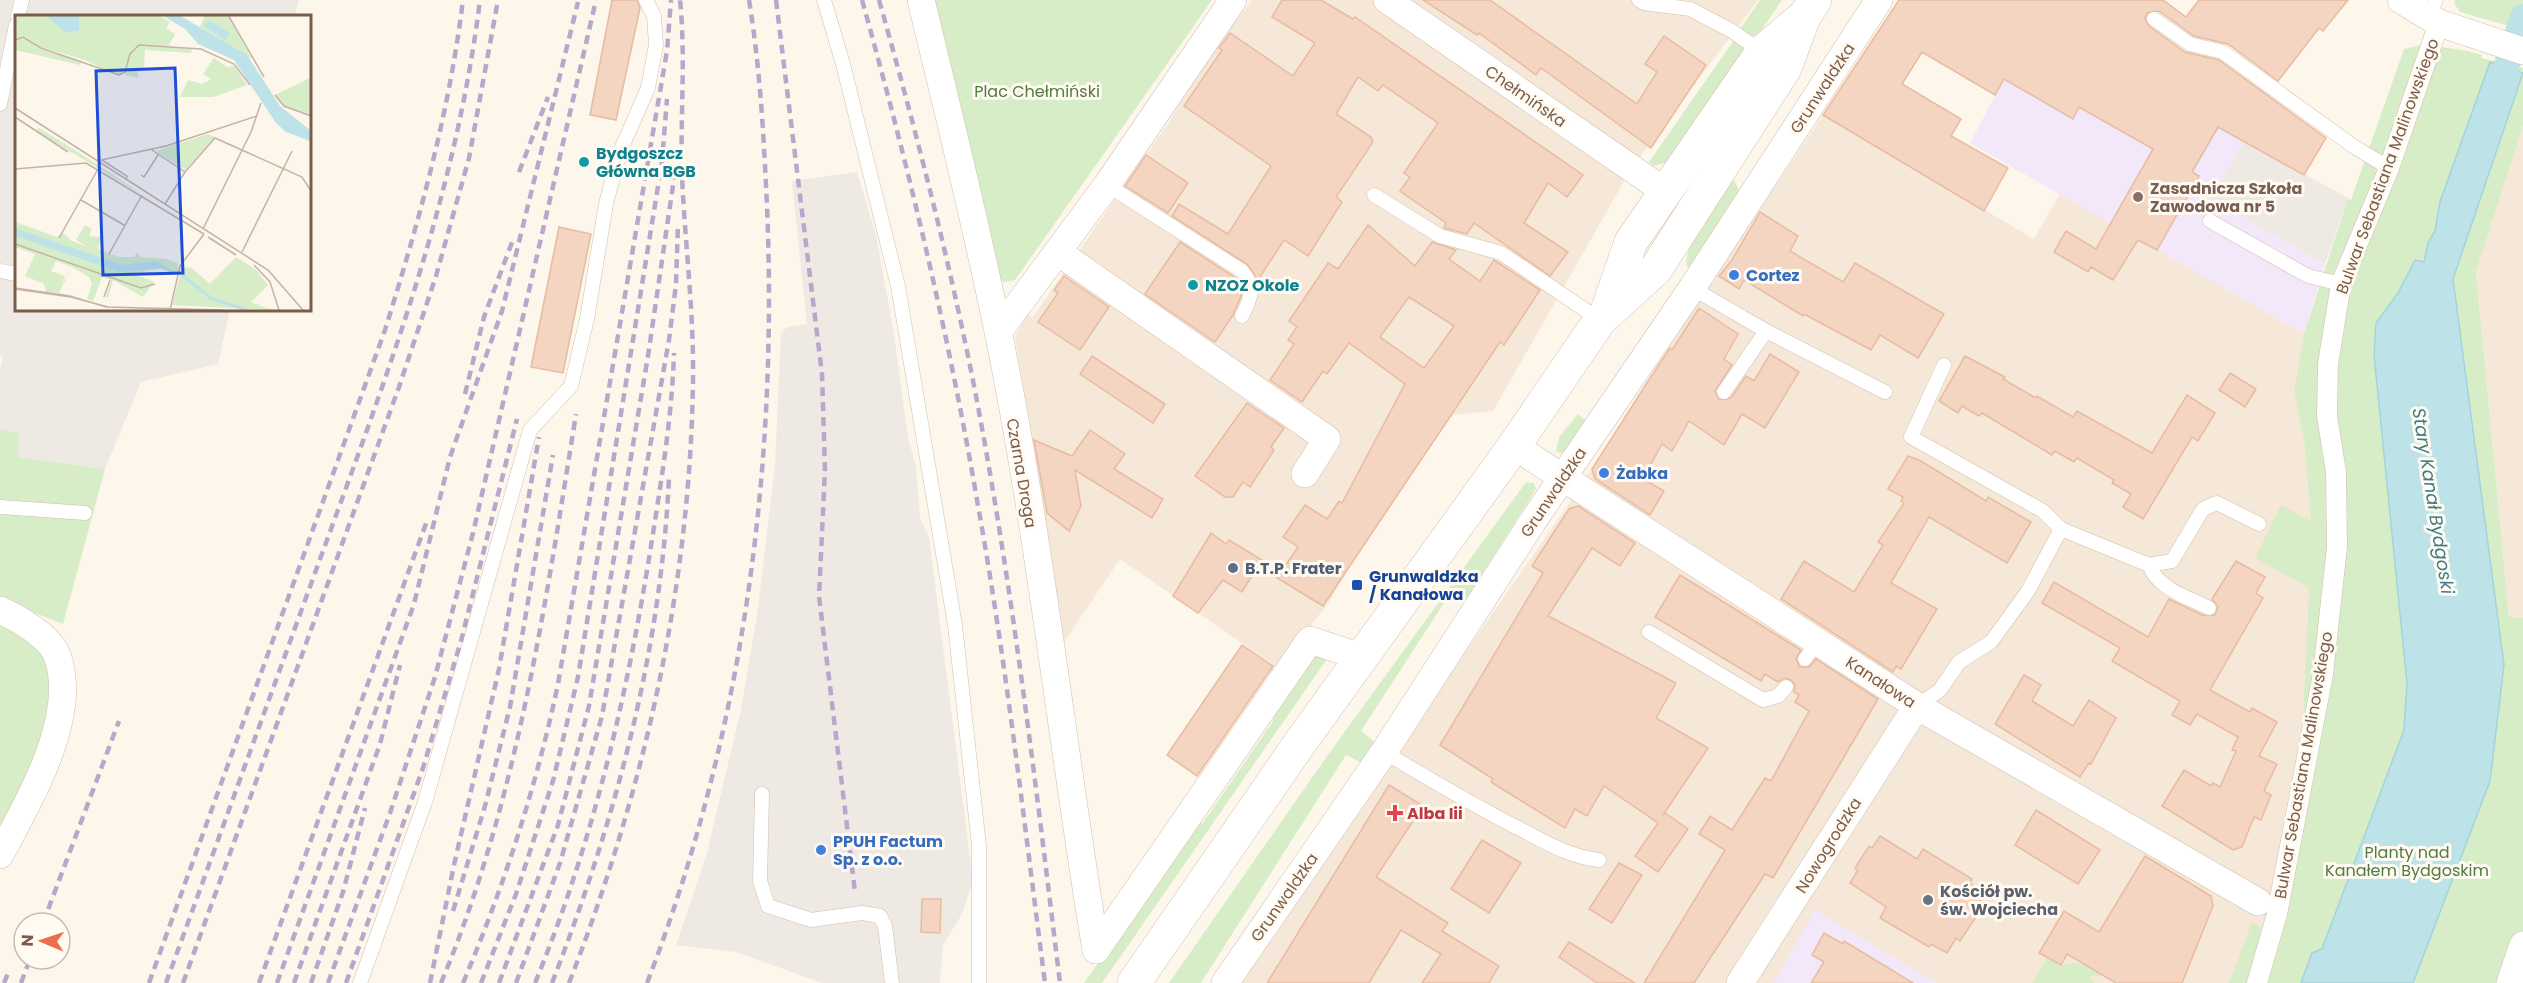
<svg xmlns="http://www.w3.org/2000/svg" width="2523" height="983" font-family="Poppins,sans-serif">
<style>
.residential{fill:#f6e8d8}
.industrial{fill:#efe9e3}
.education{fill:#f3e7fa}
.green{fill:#d7edc7}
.water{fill:#bde3e9;stroke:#a3d3db;stroke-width:1.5}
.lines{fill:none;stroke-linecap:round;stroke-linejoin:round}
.canal{stroke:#bde3e9;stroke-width:26}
.building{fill:#f4d5c1;stroke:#e8bba0;stroke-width:1.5;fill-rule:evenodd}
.service-casing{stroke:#d2beae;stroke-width:15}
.pedestrian-casing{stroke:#d2beae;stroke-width:21}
.minor-casing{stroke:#d2beae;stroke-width:28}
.secondary-casing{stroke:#d7c0ae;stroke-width:34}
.service{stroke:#fff;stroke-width:14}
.pedestrian{stroke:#fff;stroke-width:20}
.minor{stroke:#fff;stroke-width:27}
.secondary{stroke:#fff;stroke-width:33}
.rail{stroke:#b9a6ca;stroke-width:4.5;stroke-dasharray:9 6;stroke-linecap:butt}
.culture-dot{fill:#0f9aa8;stroke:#fffaf2;stroke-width:2}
.education-dot{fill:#8d6e63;stroke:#fffaf2;stroke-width:2}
.shop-dot{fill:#3f7fe0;stroke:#fffaf2;stroke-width:2}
.service-dot{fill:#5c6f8a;stroke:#fffaf2;stroke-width:2}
.transit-dot{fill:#1a4fb4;stroke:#fffaf2;stroke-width:2}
.health-dot{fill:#e0444e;stroke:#fffaf2;stroke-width:2}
.worship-dot{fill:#6b7280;stroke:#fffaf2;stroke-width:2}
.labels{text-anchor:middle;stroke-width:6;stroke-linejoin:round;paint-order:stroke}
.street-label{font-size:16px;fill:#7b5c4b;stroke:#fffaf2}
.park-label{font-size:16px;fill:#517b40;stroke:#fffaf2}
.culture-label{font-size:16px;font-weight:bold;fill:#0d838f;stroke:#fffaf2;text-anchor:start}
.education-label{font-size:16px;font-weight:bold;fill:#785e54;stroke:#fffaf2;text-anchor:start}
.shop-label{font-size:16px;font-weight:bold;fill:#366cbe;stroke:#fffaf2;text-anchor:start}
.service-label{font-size:16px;font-weight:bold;fill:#4e5e75;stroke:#fffaf2;text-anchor:start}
.transit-label{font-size:16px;font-weight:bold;fill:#164399;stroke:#fffaf2;text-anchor:start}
.health-label{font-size:16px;font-weight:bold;fill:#be3a42;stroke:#fffaf2;text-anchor:start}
.worship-label{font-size:16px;font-weight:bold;fill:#5b616d;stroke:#fffaf2;text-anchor:start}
.water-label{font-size:18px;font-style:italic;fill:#407c87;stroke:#fffaf2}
.inset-river{fill:none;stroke:#bde3e9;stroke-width:3}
.inset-road{fill:none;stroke:#c5b3a6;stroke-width:1.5}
.view{fill:#1d4ed8;fill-opacity:0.15;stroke:#1d4ed8;stroke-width:3}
.inset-edge{fill:none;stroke:#7b5c4b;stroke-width:3}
</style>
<rect width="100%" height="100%" fill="#fdf6eb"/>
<g class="residential">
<polygon points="1252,0 1758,0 1631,169 1493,411 1453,415 1363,544 1329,602 1278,668 1120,559 1062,645 1015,337 1028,313 1032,318 1169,122 1216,46"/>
<polygon points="1823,115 2034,239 2060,194 2304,334 2294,391 2301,407 2312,528 2300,776 2258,944 2244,983 1235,983 1568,505 1696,305"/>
<polygon points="2523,126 2523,618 2509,617 2476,272"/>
</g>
<g class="industrial">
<polygon points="0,0 299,0 295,16 16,16 16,309 230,309 218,364 141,382 105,469 18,457 19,433 0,429 0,371 3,358 0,356"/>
<polygon points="2244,141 2348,198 2325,264 2210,199"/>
<polygon points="857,172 876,235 894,334 908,438 916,467 920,518 929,537 973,881 962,914 943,945 940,983 822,983 736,952 676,945 707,853 741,709 757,616 775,465 781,333 787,327 807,324 792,181"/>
</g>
<g class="education">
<polygon points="2108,59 2244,141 2210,199 2325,264 2304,334 1970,143 2004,79 2073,118"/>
<polygon points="1815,910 1937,983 1773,983"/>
</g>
<g class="green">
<polygon points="921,0 1212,0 1015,280 1005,282 996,279"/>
<polygon points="1760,0 1782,0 1758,35 1750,36 1740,29"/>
<polygon points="2455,0 2523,0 2523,30 2460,12 2454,3"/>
<polygon points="1734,40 1744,46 1746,49 1668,162 1653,166 1649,162"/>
<path d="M2426,44C2447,49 2461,48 2482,55L2481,58L2523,68V126L2476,272L2509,617L2523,618V983H2229L2252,922L2260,927V936L2300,776L2309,588L2255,558L2281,505L2311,521L2304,441L2294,391L2304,334L2348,198L2351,200L2404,49Z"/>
<path d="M1732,176L1740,192L1690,268L1687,266C1680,251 1722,191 1732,176Z"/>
<polygon points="1578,414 1588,423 1563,453 1556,452 1559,437"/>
<polygon points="0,429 19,433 18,457 105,469 63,624 0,599"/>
<polygon points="1526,482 1534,483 1536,489 1465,601 1451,592 1361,731 1377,744 1364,764 1346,755 1201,983 1169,983 1325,759"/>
<polygon points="0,612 56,658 60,703 0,848"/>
<polygon points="1315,653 1329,656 1102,983 1084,983 1195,824 1203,823 1273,721 1273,712"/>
<path d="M2047,958L2060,965C2077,959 2089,967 2104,976H2089L2095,983H2032Z"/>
</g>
<polygon class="water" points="2490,62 2523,73 2453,279 2504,665 2490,781 2413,983 2301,983 2312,953 2322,949 2404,730 2407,683 2374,355 2376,323 2398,293 2415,260 2424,262 2428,243 2435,231 2440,202"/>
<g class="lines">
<polyline class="canal" points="2496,98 2523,17"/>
</g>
<g class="building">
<polygon points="612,0 637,0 640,8 616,120 590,115"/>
<polygon points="1282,0 1321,0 1353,19 1355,17 1583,175 1567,197 1548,183 1524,223 1568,252 1550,276 1474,223 1467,234 1444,228 1446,223 1400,191 1410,177 1404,173 1438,123 1383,85 1378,91 1358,77 1336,114 1371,137 1373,142 1336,197 1342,202 1308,256 1284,240 1258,280 1247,264 1172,216 1179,204 1228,234 1271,166 1184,106 1222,50 1219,48 1230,33 1293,76 1315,43 1272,17"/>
<polygon points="1423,0 1490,0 1637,104 1657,72 1645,64 1664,36 1706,65 1651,148 1541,68 1536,75 1479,33 1477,35"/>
<polygon points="1899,0 2163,0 2186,17 2199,0 2348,0 2323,31 2319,28 2278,81 2228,44 2194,36 2159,11 2147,13 2145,19 2149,26 2185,52 2219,60 2326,138 2304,175 2218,127 2192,172 2199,176 2157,250 2138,240 2113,280 2091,267 2088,272 2054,252 2066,231 2096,249 2153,149 2079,107 2073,119 2004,79 1995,95 1922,52 1902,84 1961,119 1951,136 2008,168 1984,211 1823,115"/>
<polygon points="1146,155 1188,183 1168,213 1125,186"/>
<polygon points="1760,212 1798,236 1790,251 1843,282 1855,263 1944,314 1918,358 1880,335 1871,350 1804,314 1803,316 1744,280 1739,289 1719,276 1732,260"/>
<path d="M1368,225L1415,266L1432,242L1456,250L1449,259L1480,281L1494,260L1540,290L1504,345L1500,342L1323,606L1277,578L1298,547L1283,537L1305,505L1327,519L1339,501L1342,503L1405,384L1349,343L1327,374L1323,371L1302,402L1270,380L1294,344L1288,340L1297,327L1289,321L1328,263L1338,269ZM1409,297L1454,326L1424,368L1380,337Z"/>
<polygon points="559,227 591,234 563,373 531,367"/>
<polygon points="1180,242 1236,278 1241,286 1241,296 1233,315 1215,342 1145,294"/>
<polygon points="1064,276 1109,307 1080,350 1038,322 1058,293 1054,290"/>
<polygon points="1699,308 1738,334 1724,359 1732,365 1715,391 1719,400 1731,398 1746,376 1754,381 1770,354 1799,372 1765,428 1742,414 1724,445 1689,421 1672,451 1662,444 1643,479 1664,491 1650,515 1595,479 1592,469 1652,375 1670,348 1672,350"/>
<polygon points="1092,356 1165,404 1153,423 1080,374"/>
<polygon points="1965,356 2005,377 2003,379 2036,398 2037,396 2073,417 2077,411 2152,453 2187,395 2215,413 2198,441 2192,437 2143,519 2123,507 2131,494 2112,483 2114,480 2077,458 2074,462 2055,451 2052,455 1982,413 1979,416 1962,406 1958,413 1939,401"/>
<polygon points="2230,373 2256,389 2245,407 2219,390"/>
<polygon points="1247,403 1284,428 1271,447 1274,450 1250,487 1243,482 1233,497 1225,497 1195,476"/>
<polygon points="1090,430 1125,454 1114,469 1163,499 1152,518 1075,470 1081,506 1069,531 1047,513 1034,440 1072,456"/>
<polygon points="1908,456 1921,461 1986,501 1988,497 2031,522 2007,563 1929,517 1891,583 1937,609 1901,669 1896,666 1893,672 1781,599 1804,561 1854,592 1883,545 1878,542 1904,503 1901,501 1903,497 1888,489"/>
<polygon points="1578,506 1635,543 1620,566 1592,548 1548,616 1676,683 1656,718 1708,748 1663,815 1665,813 1688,829 1658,872 1635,856 1658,823 1604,786 1587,816 1575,809 1565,828 1491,782 1493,779 1440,745 1543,573 1532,566 1569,509"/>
<polygon points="1211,533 1226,544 1229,540 1262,560 1242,592 1223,580 1198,613 1173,596"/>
<polygon points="2236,561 2265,577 2256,593 2263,598 2210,690 2250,712 2252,708 2277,722 2259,756 2277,764 2264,791 2271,795 2261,820 2254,817 2242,847 2233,850 2162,806 2184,770 2211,786 2213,783 2220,787 2236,751 2232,750 2238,737 2197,714 2190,725 2172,715 2180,701 2112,661 2120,648 2042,603 2054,582 2148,637 2169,599 2202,615 2215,615 2218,607 2212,599"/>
<polygon points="1680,575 1801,650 1796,659 1800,667 1809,667 1816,659 1878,699 1773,878 1765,874 1694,983 1644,983 1725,850 1699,834 1710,816 1732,830 1765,778 1771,781 1809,711 1795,702 1799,695 1794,692 1795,685 1791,680 1784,678 1778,682 1765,674 1761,681 1655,617"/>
<polygon points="1242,645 1273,666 1197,776 1167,755"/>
<polygon points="2024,675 2041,685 2032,701 2073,726 2089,700 2116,718 2091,764 2089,763 2080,777 1995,724"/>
<polygon points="1389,785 1423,806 1376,877 1448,923 1442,931 1499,966 1489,983 1422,983 1441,954 1401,930 1369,983 1267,983"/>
<polygon points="2036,810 2100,850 2078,884 2015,845"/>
<polygon points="1880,836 1917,859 1923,849 1972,879 1970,883 1985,893 1976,908 1980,911 1960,941 1956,938 1947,953 1931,944 1929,947 1880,918 1886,907 1850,883 1858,870 1855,868 1869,846 1872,848"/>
<polygon points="1482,840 1521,863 1489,913 1451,889"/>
<polygon points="2145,856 2211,896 2213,906 2182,983 2116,983 2067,954 2061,965 2039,953 2064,911 2099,932"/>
<polygon points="1619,863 1642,875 1612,923 1589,909"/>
<polygon points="922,899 941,899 940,933 921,932"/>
<polygon points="1824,933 1843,944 1844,941 1913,983 1811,983 1824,962 1812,955"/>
<polygon points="1569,942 1635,983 1597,983 1559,957"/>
</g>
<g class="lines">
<defs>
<g id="service">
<polyline points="824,0 843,64 898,286 955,625 979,846 979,983"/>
<polyline points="1639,0 1644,3 1690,9 1732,31 1762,52"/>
<polyline points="18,16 22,0"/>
<polyline points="2429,18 2436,0"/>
<polyline points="2154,19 2190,44 2223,52 2353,146 2389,168"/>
<polyline points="0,104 16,25"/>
<path d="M1107,185L1242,271C1256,288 1251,298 1242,316"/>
<polyline points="1374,195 1440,236 1501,253 1600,320"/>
<polyline points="2210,221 2308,276 2341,284"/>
<polyline points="0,271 16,274"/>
<polyline points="1692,288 1766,331 1885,392"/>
<polyline points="1944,365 1911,437 2043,511 2061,529 2149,565"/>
<polyline points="1724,392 1766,331"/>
<polyline points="0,507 85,513"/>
<polyline points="2149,565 2172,561 2203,509 2217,503 2259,524"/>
<path d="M2149,565C2158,589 2187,597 2209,608"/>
<polyline points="1649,632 1763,700 1778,696 1786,687"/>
<polyline points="1805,659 1818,641"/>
<polyline points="1917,706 1940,690 1959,662 1991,642 2028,591 2061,529"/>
<path d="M1384,752C1429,779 1474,806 1522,830C1547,843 1570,857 1599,860"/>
<polyline points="762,794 760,881 768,906 811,920 862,913 880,916 885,926 892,983"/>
<polyline points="360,983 425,802 530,430 571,386 587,319 606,204 619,154 648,88 656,45 654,16 646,0"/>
</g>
<polyline id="pedestrian" points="2257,983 2277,914 2323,674 2337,547 2336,472 2327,416 2328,364 2341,284 2389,168 2439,23"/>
<g id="minor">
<path d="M921,0C948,110 975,220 998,331C1040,536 1062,745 1096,950"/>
<polyline points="1387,0 1666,192"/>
<polyline points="2401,0 2439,23 2523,51"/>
<polyline points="1059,253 1327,439 1305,474"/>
<polyline points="998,332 1107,185 1233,0"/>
<polyline points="1514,446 1917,706 2258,902"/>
<path d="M0,610C19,619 52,637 58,658C78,719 28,802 0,855"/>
<polyline points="1096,950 1310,640 1361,657"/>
<polyline points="1225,983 1384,752 1535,518 1692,288 1879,0"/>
<polyline points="1740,983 1917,706"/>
<polyline points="2510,983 2523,945"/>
</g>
<g id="secondary">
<polyline points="1607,311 1631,242 1762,52 1802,18"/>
<polyline points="1134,983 1300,743 1514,446 1600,320 1656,269 1785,68 1804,17 1815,0"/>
</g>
</defs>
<use href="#service" class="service-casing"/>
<use href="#pedestrian" class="pedestrian-casing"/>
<use href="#minor" class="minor-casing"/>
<use href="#secondary" class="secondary-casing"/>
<use href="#service" class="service"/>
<use href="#pedestrian" class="pedestrian"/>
<use href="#minor" class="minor"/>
<use href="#secondary" class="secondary"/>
<g class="rail">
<polyline points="776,0 822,374 825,469 819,596 855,892"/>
<path d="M862,0C908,165 948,331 977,500C1006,660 1024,822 1045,983"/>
<path d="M879,0C916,131 950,262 976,396C1013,590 1036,787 1060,983"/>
<polyline points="519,172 548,97"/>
<polyline points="465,394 484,317 514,237"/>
<polyline points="453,911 485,806 510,707 553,455"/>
<polyline points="43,923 119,721"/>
<polyline points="4,983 9,971"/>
<polyline points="21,983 30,959"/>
<path d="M149,983L385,330C419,221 449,114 463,0"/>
<path d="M166,983C221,832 276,680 331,529C395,354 457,186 480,0"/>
<polyline points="183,983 399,387 436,276 469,158 498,0"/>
<polyline points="259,983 428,518"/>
<polyline points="277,983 414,604 450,457 502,311 578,2"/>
<polyline points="294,983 380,744 400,665"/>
<polyline points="311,983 343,892 365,808"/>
<polyline points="328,983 390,813 435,677 473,533 596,0"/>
<polyline points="346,983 423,768 461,641 517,419"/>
<polyline points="430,983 454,865 499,669 539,437"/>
<path d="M441,983C517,802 545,607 576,414"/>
<path d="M463,983C504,886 536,788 558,684L667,51L671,0"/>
<polyline points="481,983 516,894 553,781 578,677 662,162 667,99"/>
<polyline points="499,983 558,825 589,706 648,356 676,165"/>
<polyline points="516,983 560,863 602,716 669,340 676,284 678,224"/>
<path d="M535,983C593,842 627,697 651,546C661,482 672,418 674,353"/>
<path d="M552,983C615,821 661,652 669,477"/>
<path d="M569,983C644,791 690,588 693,381C694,312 685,244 682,176C680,117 686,58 680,0"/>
<path d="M647,983C745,730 780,455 766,185C763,123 759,61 749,0"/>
</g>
</g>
<g class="culture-dot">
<circle cx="584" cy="162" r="6"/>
<circle cx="1193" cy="285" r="6"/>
</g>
<circle class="education-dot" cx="2138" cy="197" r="6"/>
<g class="shop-dot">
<circle cx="1734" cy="275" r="6"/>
<circle cx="1604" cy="473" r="6"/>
<circle cx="821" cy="850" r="6"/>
</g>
<circle class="service-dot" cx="1233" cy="568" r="6"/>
<rect class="transit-dot" x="1351" y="579" width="12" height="12" rx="3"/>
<path class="health-dot" d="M1392 804h6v6h6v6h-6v6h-6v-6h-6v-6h6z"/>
<circle class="worship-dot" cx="1928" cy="900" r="6"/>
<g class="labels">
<g class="street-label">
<text transform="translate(1822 88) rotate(-57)" y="6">Grunwaldzka</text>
<text transform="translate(1526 96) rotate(35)" y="6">Chełmińska</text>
<text transform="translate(2387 166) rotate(-70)" y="6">Bulwar Sebastiana Malinowskiego</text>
<text transform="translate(1022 473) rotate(80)" y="6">Czarna Droga</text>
<text transform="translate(1553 492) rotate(-56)" y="6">Grunwaldzka</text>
<text transform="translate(1881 682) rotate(33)" y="6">Kanałowa</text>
<text transform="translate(2303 765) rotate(-80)" y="6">Bulwar Sebastiana Malinowskiego</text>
<text transform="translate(1828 845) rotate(-58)" y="6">Nowogrodzka</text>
<text transform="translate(1284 897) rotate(-55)" y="6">Grunwaldzka</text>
</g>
<g class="park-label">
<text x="1037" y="97">Plac Chełmiński</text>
<text x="2407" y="858">Planty nad<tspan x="2407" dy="18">Kanałem Bydgoskim</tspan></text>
</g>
<g class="culture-label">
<text x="596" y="159">Bydgoszcz<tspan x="596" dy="18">Główna BGB</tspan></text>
<text x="1205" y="291">NZOZ Okole</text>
</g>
<g class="education-label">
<text x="2150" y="194">Zasadnicza Szkoła<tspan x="2150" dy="18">Zawodowa nr 5</tspan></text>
</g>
<g class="shop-label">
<text x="1746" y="281">Cortez</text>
<text x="1616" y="479">Żabka</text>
<text x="833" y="847">PPUH Factum<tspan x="833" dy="18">Sp. z o.o.</tspan></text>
</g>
<g class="service-label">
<text x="1245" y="574">B.T.P. Frater</text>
</g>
<g class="transit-label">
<text x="1369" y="582">Grunwaldzka<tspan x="1369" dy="18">/ Kanałowa</tspan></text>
</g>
<g class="health-label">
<text x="1407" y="819">Alba Iii</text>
</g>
<g class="worship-label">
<text x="1940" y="897">Kościół pw.<tspan x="1940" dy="18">św. Wojciecha</tspan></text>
</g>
<g class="water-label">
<text transform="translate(2433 501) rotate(81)" y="6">Stary Kanał Bydgoski</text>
</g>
</g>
<g transform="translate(15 15)">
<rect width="296" height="296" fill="#fdf6eb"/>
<path d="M0,0H30L53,18L64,16V0H143L155,7L151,13L160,19L153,32L177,34L176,38L130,35L129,54L123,56V63L110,60L112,52L107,59H100L70,45L26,32L5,19L25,34L67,46L65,50L0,35ZM190,0H212L237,44L185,12ZM199,43L212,52L219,51L232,70L198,82H165L173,65L187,69L196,64L188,59ZM295,63V100L270,91L260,80ZM24,113L55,132L103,163L126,179L31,122L21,115ZM193,119L200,122L170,155L141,136ZM0,207L42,222L48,218L57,226L73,232L61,225L70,210L77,214L74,221L89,222L83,230L84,235L104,242H119L122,237L125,242L151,244L163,248L162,259L145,254L118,258L139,267L128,282L98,265L93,283L91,282L96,265L87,262L78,286L72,284L77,269L74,262L57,252L44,278L31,277L29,269L10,261L20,239L0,232ZM41,246L57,252L45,272L50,261L36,256ZM221,242L241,255L253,270L236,287L256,295L157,290L167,252L177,253L195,269Z" fill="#d7edc7" fill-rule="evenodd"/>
<path d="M30,0H64V16L51,18ZM147,0H164L232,40L265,91L295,115V126L271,117L261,108L219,45L183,29L170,14ZM193,5L215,18L210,25L189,11ZM0,213L108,250L141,246L162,258L145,253L104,257L0,221Z" fill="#bde3e9"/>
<path class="inset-river" d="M162,256L197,284L232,295"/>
<path class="inset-road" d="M213,0L249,62M0,25L8,22L26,33L104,60L110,57L115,39L124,30L186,34L219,49L235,70M260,80L269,91L296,101M0,93L253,255L288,295M0,102L53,137M137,135L170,157M86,145L151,131L242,101M87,145L112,161L111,165M0,154L71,148L189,219M126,160L129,162L143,140M66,185L109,210M150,189L170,157L200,123L287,162L296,176M188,214L236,117L246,88M193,222L221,240M44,223L83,154M0,229L126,273L140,269M227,237L277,136M94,239L127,180M239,250L255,267L264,295M0,273L55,281L91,292L196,295M0,274L56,282L93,292L208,295M89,282L95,265M155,295L165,251L189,219"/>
<path class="view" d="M160,53L168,258L88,260L81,56Z"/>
<rect width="296" height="296" class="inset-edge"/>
</g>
<g transform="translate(42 941) rotate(272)"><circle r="28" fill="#fffaf2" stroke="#cabbaf" stroke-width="1.5"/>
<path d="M0-4.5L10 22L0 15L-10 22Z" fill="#ec6f4b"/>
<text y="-9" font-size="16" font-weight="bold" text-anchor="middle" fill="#7b5c4b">N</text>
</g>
</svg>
